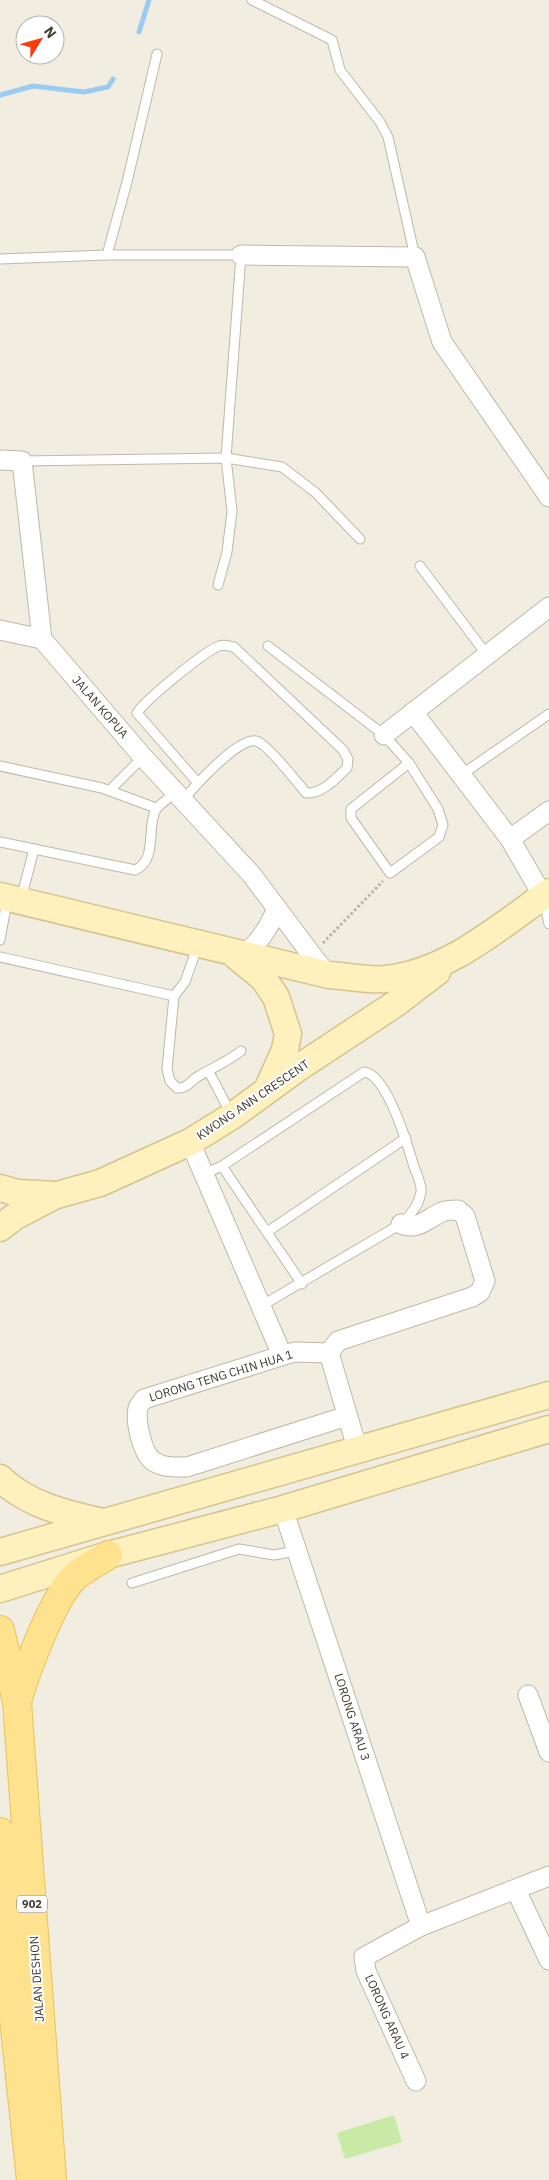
<svg xmlns="http://www.w3.org/2000/svg" width="549" height="2180" font-family="'IBM Plex Sans',sans-serif">
<style>
.green{fill:#c9e9a7}
.lines{fill:none;stroke-linecap:round;stroke-linejoin:round}
.stream{stroke:#99cbf3;stroke-width:5}
.lane-casing{stroke:#c0b8a7;stroke-width:11}
.street-casing{stroke:#c0b8a7;stroke-width:21}
.secondary-casing{stroke:#d4c48e;stroke-width:29}
.primary-casing{stroke:#e9c258;stroke-width:30}
.path{stroke:#c0b294;stroke-width:3;stroke-dasharray:2.5 2.5;stroke-linecap:butt}
.lane{stroke:#fff;stroke-width:9}
.street{stroke:#fff;stroke-width:19}
.secondary{stroke:#fff1be;stroke-width:26}
.primary{stroke:#ffe28d;stroke-width:28}
.labels{text-anchor:middle;stroke-width:4;stroke-linejoin:round;paint-order:stroke}
.shield{fill:#fff;stroke:#7b7770;stroke-width:1}
.shield-label{font-size:11px;font-weight:bold;fill:#433d32}
.street-label{font-size:12px;fill:#433d32;stroke:#fff}
</style>
<rect width="100%" height="100%" fill="#f2ede1"/>
<polygon class="green" points="394,2115 402,2142 345,2159 337,2133"/>
<g class="lines">
<g class="stream">
<polyline points="139,32 149,0"/>
<polyline points="0,95 33,86 84,92 108,87 113,79"/>
</g>
<defs>
<g id="lane">
<polyline points="252,0 332,40 340,70 380,122 388,137 415,257"/>
<polyline points="107,255 127,182 157,54"/>
<polyline points="0,259 107,255 241,255 226,458 232,511 227,552 218,585"/>
<polyline points="22,461 226,458 282,467 316,493 360,539"/>
<polyline points="420,566 487,655"/>
<polyline points="268,646 384,735 409,763 438,809 443,825 439,837 390,873 351,818 351,809 409,763"/>
<polyline points="0,766 102,788 156,808"/>
<polyline points="461,775 549,714"/>
<polyline points="110,790 143,757"/>
<path d="M184,800C194,786 239,737 256,741C266,743 298,783 306,793C323,794 336,778 347,768L348,759L343,750L234,647C229,646 224,644 219,646C204,652 146,699 137,713L197,782"/>
<path d="M0,842L135,870C157,861 147,829 155,811C159,804 169,798 176,792"/>
<polyline points="21,899 34,849"/>
<polyline points="544,900 549,924"/>
<polyline points="0,940 7,901"/>
<polyline points="0,957 174,996 185,982 198,945"/>
<path d="M174,996L167,1069L170,1081L177,1088C186,1089 190,1082 197,1077C212,1068 227,1062 241,1051"/>
<polyline points="209,1072 231,1114"/>
<polyline points="222,1166 302,1284"/>
<path d="M204,1174L222,1166L364,1072C387,1074 408,1146 414,1167C417,1174 422,1185 421,1192C419,1205 410,1216 401,1224L261,1306"/>
<polyline points="267,1232 406,1138"/>
<polyline points="132,1583 239,1549 274,1555 296,1551"/>
</g>
<g id="street">
<polyline points="241,255 415,257 442,342 549,497"/>
<polyline points="0,460 22,461 42,639 143,757 251,874 317,962 329,975"/>
<polyline points="0,630 42,639"/>
<polyline points="413,712 510,839 543,896"/>
<polyline points="384,735 549,607"/>
<polyline points="510,839 549,811"/>
<path d="M244,955C260,941 269,928 277,908"/>
<polyline points="190,1142 282,1355"/>
<path d="M329,1353L294,1352L144,1399C142,1402 139,1405 138,1408C135,1421 142,1453 153,1461C163,1468 175,1467 187,1467L347,1416"/>
<path d="M329,1353L338,1341L472,1297L480,1292L485,1281L465,1216L458,1210C453,1210 446,1210 442,1212C426,1219 418,1231 401,1224"/>
<polyline points="329,1353 358,1451"/>
<polyline points="283,1509 421,1926"/>
<polyline points="528,1695 549,1752"/>
<polyline points="516,1890 549,1960"/>
<polyline points="416,2081 366,1971 364,1957 421,1926 549,1876"/>
</g>
<g id="secondary">
<path d="M0,896L329,975C348,976 368,981 386,979C449,972 499,927 549,892"/>
<polyline points="237,957 263,978 276,997 288,1034 285,1050 267,1090"/>
<polyline points="0,1188 17,1193 57,1195 100,1183 190,1142 232,1116 298,1068 395,1004 437,972"/>
<polyline points="0,1228 14,1217 56,1195"/>
<path d="M0,1478C27,1505 67,1514 103,1522"/>
<polyline points="0,1552 549,1395"/>
<polyline points="0,1589 108,1555 283,1509 549,1429"/>
</g>
<g id="primary">
<polyline points="0,1630 17,1702 52,2180"/>
<path d="M17,1702C25,1673 54,1594 76,1576C85,1568 98,1562 108,1555"/>
<polyline points="0,1832 12,2000 31,2180"/>
</g>
</defs>
<use href="#lane" class="lane-casing"/>
<use href="#street" class="street-casing"/>
<use href="#secondary" class="secondary-casing"/>
<use href="#primary" class="primary-casing"/>
<polyline class="path" points="323,943 383,881"/>
<use href="#lane" class="lane"/>
<use href="#street" class="street"/>
<use href="#secondary" class="secondary"/>
<use href="#primary" class="primary"/>
</g>
<g class="labels">
<rect class="shield" x="17" y="1895.5" width="30" height="17" rx="4"/>
<g class="shield-label">
<text x="32" y="1908">902</text>
</g>
<g class="street-label">
<text transform="translate(100 707) rotate(49)" y="4">JALAN KOPUA</text>
<text transform="translate(253 1100) rotate(-34)" y="4">KWONG ANN CRESCENT</text>
<text transform="translate(221 1376) rotate(-17)" y="4">LORONG TENG CHIN HUA 1</text>
<text transform="translate(352 1717) rotate(72)" y="4">LORONG ARAU 3</text>
<text transform="translate(37 1979) rotate(-94)" y="4">JALAN DESHON</text>
<text transform="translate(387 2017) rotate(66)" y="4">LORONG ARAU 4</text>
</g>
</g>
<g transform="translate(40 40) rotate(53)"><circle r="24" fill="#ffffff" stroke="#b4b1ad"/>
<path d="M0-4L9 19L0 12L-9 19Z" fill="#ff380b"/>
<text y="-8" font-size="14" font-weight="bold" text-anchor="middle" fill="#433d32">N</text>
</g>
</svg>
